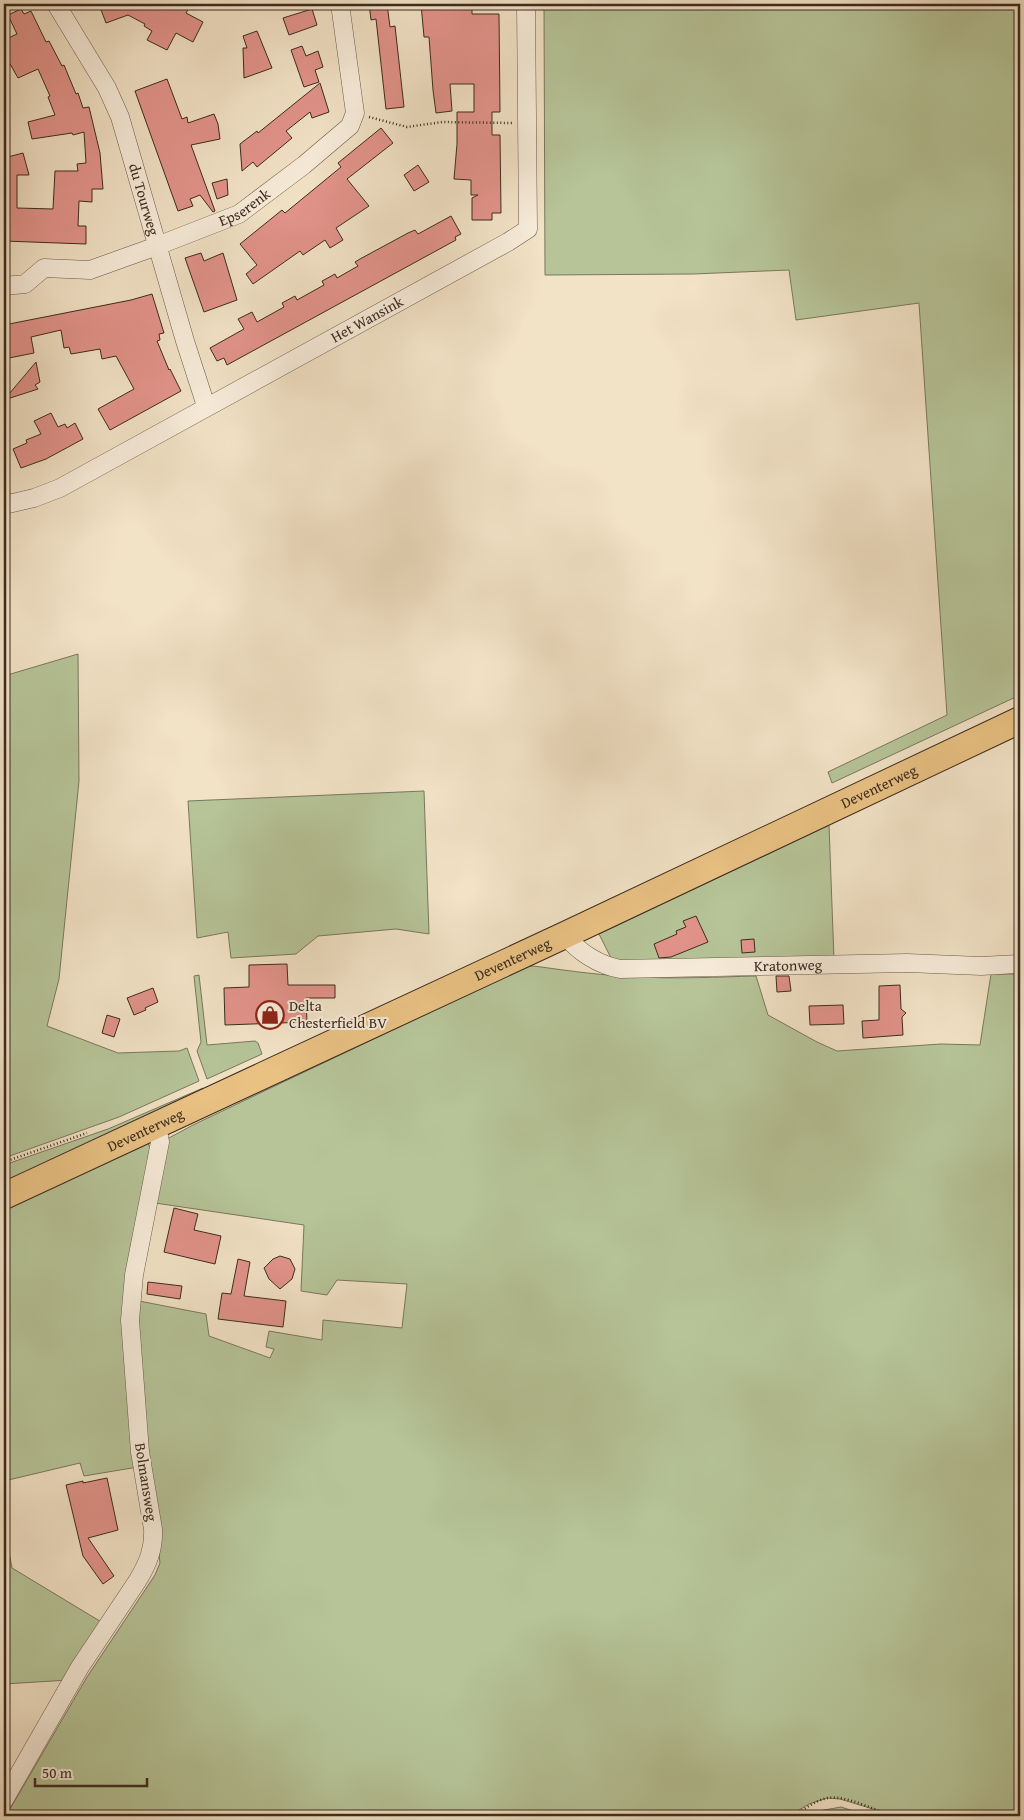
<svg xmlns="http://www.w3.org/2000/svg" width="1024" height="1820" font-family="'Gentium Book Plus',serif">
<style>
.green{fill:#b6c498;stroke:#79785c}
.building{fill:#e2938a;stroke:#3c2b1f}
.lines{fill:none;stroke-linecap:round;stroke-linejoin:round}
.street-casing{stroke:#6a5949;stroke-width:19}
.primary-casing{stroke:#3c2b1f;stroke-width:28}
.path{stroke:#3c2b1f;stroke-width:2.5;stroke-dasharray:1 2.5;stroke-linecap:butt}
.street{stroke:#f7ecda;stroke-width:18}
.primary{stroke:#e9c183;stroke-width:26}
.labels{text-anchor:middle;stroke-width:4;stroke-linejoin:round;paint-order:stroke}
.street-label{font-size:15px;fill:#3c2b1f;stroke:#f7ecda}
.poi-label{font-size:15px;fill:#3c2b1f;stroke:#f7ecda;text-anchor:start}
</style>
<rect width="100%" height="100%" fill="#f2e2c6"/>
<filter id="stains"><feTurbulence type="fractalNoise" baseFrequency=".004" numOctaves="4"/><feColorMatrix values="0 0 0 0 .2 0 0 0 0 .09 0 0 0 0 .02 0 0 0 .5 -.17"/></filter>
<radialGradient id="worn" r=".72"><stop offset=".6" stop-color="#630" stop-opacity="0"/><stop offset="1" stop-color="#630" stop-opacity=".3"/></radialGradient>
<g class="green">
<polygon points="544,4 1020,4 1020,695 832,783 828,772 947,715 919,303 796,320 789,270 693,274 545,275"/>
<polygon points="78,654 79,781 59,979 47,1026 118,1053 179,1051 187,1048 199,1081 119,1117 4,1158 4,676"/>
<polygon points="424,791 429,934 396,929 318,936 296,954 231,958 228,932 197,938 188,801"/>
<polygon points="829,825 834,960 615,966 599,934"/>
<path d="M534,966C570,971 605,976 641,977C679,979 717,977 756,976L768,1015L817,1042L837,1051L941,1044L980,1045L991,974H1020V1816H896L840,1799L827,1798L809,1804L789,1816H6L87,1677L155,1575L160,1563L138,1356L139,1301L206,1314L209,1336L270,1358L274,1349L266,1347L269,1331L322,1340L323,1320L402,1328L407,1284L337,1280L327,1295L301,1291L304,1225L155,1203L167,1139L193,1125L525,967Z"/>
<polygon points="199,975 207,1045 255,1041 258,1043 262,1054 207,1079 197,1051 201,1042 194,976"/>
<polygon points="203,1088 203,1093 4,1186 4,1165 108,1129"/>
<polygon points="148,1142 150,1149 126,1298 138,1467 84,1476 80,1463 4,1481 4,1206"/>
<polygon points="4,1526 12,1568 103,1623 69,1680 4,1684"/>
<polygon points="841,1807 869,1816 810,1816 813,1812"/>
</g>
<g class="building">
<polygon points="106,4 191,4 186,13 203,22 193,42 176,33 167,50 147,40 152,31 144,26 145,24 128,15 106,23 100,7 108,5"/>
<polygon points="369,4 387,4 390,27 395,26 404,107 386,109 376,19 371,20"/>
<polygon points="421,4 472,4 472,14 499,14 500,112 492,112 492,135 500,135 501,213 492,213 492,220 472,220 472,198 478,195 471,195 471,180 454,179 457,144 457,112 474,112 474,84 450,84 452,111 436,113 433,90 429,37 424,37"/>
<polygon points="21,9 24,14 31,11 46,42 49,41 62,66 64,65 76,94 78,93 83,108 89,107 100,153 103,189 92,189 92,202 79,201 78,226 86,226 86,244 4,241 4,158 23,153 29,175 17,175 17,208 53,209 55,171 78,171 77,164 86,163 84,132 73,135 72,133 32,139 28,122 55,115 48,97 50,96 38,69 18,78 4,53 4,40 17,34 8,15"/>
<polygon points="312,9 317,25 289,35 283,18"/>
<polygon points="257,31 272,68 244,78 243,48 247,48 243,36"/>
<polygon points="302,46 306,56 318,51 323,67 315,70 319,82 304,87 291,50"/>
<polygon points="167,79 182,119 187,117 188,123 214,114 218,124 220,139 191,145 215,211 213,212 200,195 190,199 193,206 178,211 135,91"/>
<polygon points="320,83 329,112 312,118 310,112 286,131 292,138 257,167 253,162 242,171 240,144 257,131 258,133"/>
<polygon points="381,128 393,143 347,179 369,206 336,228 343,240 330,248 325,240 303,255 300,251 253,284 246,274 257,265 240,244 282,210 285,213 341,167 338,163"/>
<polygon points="418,165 429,182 414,191 404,175"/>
<polygon points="227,179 228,195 217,199 212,183"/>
<polygon points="451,216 461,234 455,237 456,240 227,365 224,358 217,361 210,348 244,329 238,319 252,312 257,322 284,307 282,303 295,296 297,300 324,285 322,281 324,280 335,274 337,278 358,266 355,262 360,259 408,233 415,230 418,234"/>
<polygon points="201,253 204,261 223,253 237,300 204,312 185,258"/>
<polygon points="152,294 164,333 159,334 160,340 157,341 169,370 170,369 181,391 110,430 98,409 134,389 116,356 102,359 100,349 71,354 69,347 64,348 61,330 31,337 34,353 4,359 4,325 131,300"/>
<polygon points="36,362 40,382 35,385 38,389 4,400"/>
<polygon points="51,413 58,427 65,424 67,428 75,423 83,439 46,459 21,468 13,449 27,443 26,440 41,434 34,421"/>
<polygon points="696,916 708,942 671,957 659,958 654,944 677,934 676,931 686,927 683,921"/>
<polygon points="754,939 755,952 742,953 741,940"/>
<polygon points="287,964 288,985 335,985 335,998 306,998 307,1022 225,1025 224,988 249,987 249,965"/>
<polygon points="776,976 789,976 791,991 777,992"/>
<polygon points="900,985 901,1009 906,1013 902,1017 903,1035 863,1038 862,1021 879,1020 879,986"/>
<polygon points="153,988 158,1002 145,1008 146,1010 134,1015 127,998"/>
<polygon points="843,1005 844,1024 810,1025 809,1006"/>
<polygon points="107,1015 120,1019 114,1037 102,1033"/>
<polygon points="174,1208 198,1214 194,1230 221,1236 215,1264 164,1252"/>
<polygon points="280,1256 290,1259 295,1269 292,1279 280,1289 269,1279 264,1268 273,1259"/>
<polygon points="238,1259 250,1262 244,1296 286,1301 283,1327 218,1319 222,1293 231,1294"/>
<polygon points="148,1282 182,1286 180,1299 147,1294"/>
<polygon points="107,1478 118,1530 88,1538 114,1576 103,1584 83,1556 66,1485 83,1481 83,1483"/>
</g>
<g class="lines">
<defs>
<g id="street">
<path id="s1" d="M56,4L107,88L120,117L185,341L206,406"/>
<path id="s2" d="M4,286L25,284L44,268L90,270L157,246L239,214L304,165L350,126L355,113L340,4"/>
<path id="s3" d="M4,505L34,498L60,488L508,242L528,229L526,4"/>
<path id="s4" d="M565,935C578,952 599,965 620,969L907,963L981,966L1020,964"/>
<path d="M4,1800L80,1667L138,1580C148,1563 154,1549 153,1529L140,1452L130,1320L134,1275L160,1142L157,1126"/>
</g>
<g id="primary">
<path id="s5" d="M4,1196L565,935L1020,720"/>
</g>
</defs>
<use href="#street" class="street-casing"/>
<use href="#primary" class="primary-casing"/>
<g class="path">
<polyline points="369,117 407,127 442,122 512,123"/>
<polyline points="4,1162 87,1133"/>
<path d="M793,1816C804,1810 815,1800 828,1798C846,1795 875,1810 892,1816"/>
</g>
<use href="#street" class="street"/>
<use href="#primary" class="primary"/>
</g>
<defs>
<symbol id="shop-ring" viewBox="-11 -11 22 22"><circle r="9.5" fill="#f7ecda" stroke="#8f2418" stroke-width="1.5"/><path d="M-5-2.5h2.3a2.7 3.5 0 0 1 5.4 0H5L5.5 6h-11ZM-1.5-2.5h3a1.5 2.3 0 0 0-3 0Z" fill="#8f2418"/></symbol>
</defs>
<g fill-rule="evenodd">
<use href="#shop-ring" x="254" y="999" width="32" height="32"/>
</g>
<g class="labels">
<g class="street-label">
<text dy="5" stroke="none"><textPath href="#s1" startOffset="216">du Tourweg</textPath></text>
<text dy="5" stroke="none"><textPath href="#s2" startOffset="259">Epserenk</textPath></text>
<text dy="5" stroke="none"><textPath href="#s3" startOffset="409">Het Wansink</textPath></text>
<text dy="5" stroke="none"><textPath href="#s5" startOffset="966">Deventerweg</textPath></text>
<text dy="5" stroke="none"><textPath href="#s5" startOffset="561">Deventerweg</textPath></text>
<text dy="5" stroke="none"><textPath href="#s4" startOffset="234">Kratonweg</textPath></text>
<text dy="5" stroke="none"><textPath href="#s5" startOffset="156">Deventerweg</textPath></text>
<text transform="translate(146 1482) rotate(81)" y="5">Bolmansweg</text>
</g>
<g class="poi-label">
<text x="289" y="1011">Delta<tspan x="289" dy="17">Chesterfield BV</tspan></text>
</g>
</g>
<rect width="1024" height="1820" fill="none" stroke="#f2e2c6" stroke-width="20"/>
<rect x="5" y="5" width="1014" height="1810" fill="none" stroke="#3c2b1f" stroke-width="2.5"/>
<rect x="10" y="10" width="1004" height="1800" fill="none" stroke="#3c2b1f"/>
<path d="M35 1778v8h112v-8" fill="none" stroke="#3c2b1f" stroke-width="2.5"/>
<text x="42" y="1778" font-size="15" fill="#3c2b1f" stroke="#f7ecda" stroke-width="4" paint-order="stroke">50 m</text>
<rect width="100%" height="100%" filter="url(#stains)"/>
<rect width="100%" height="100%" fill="url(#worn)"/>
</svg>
